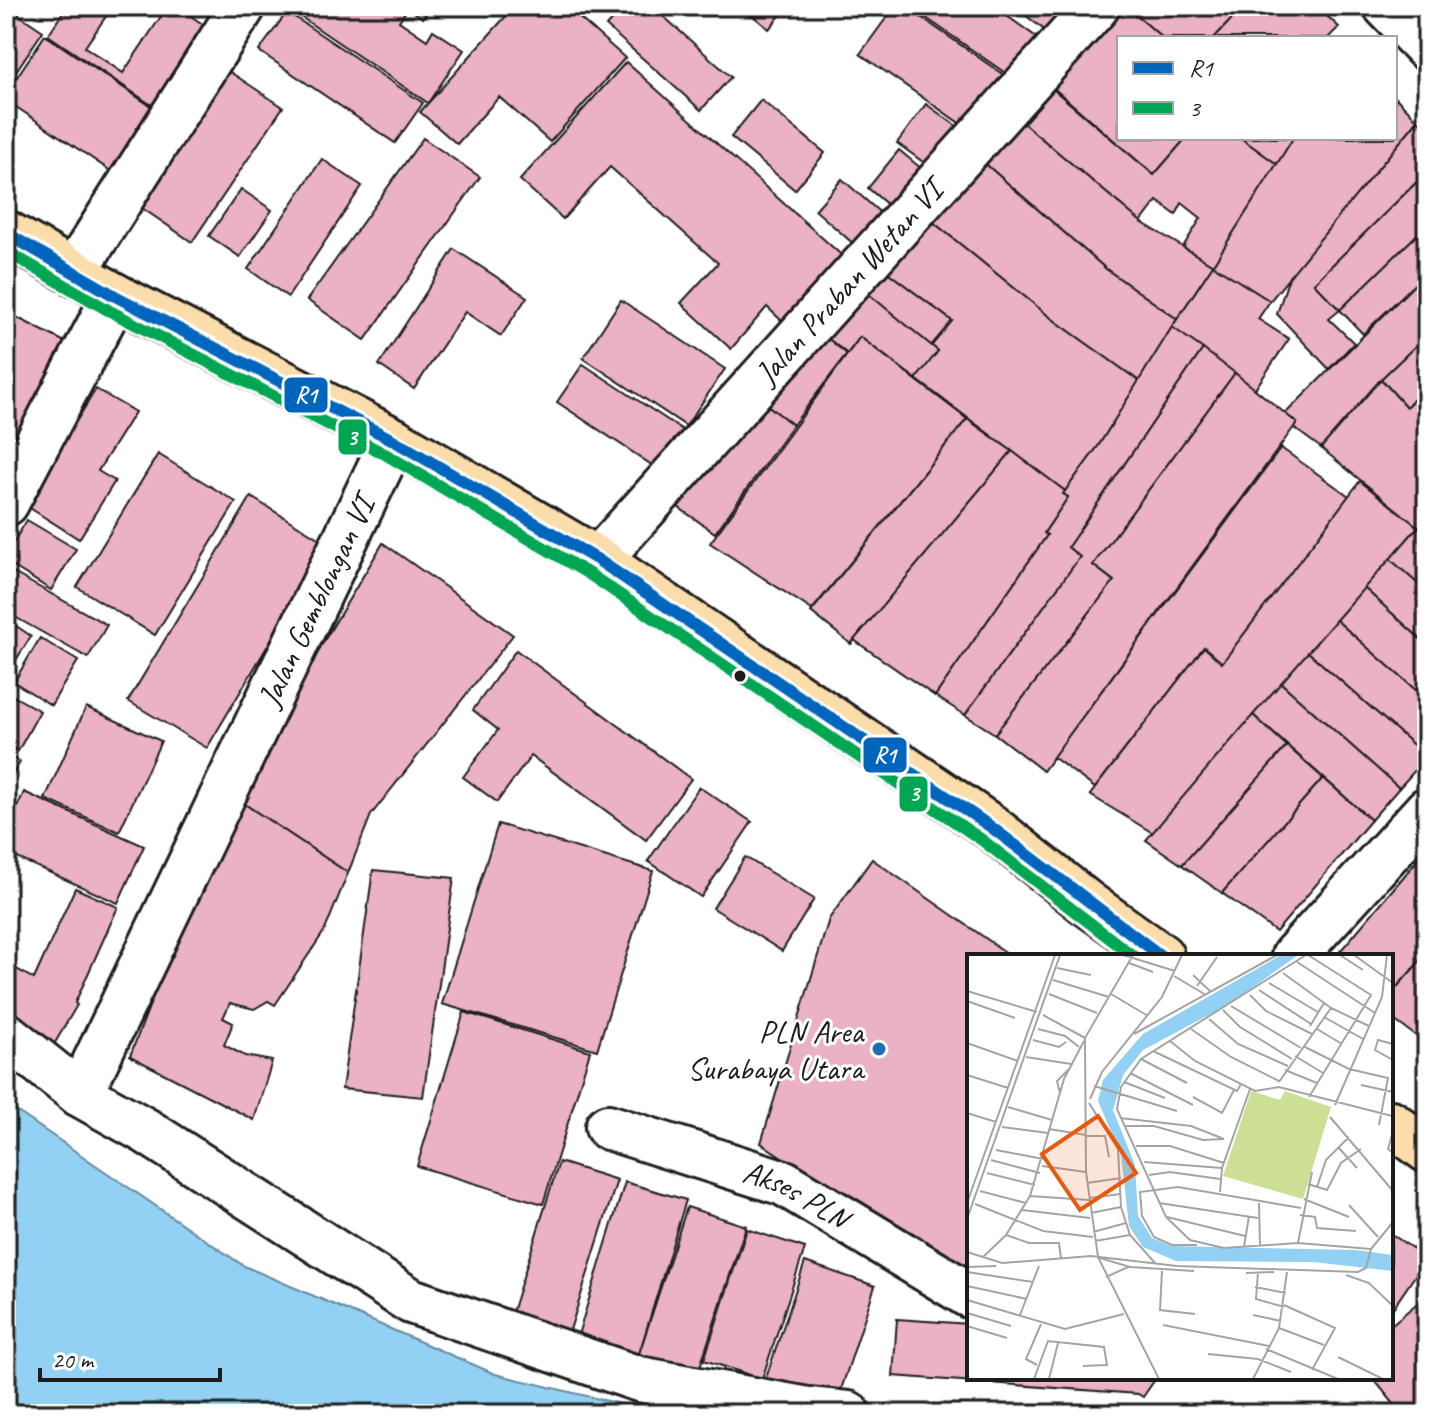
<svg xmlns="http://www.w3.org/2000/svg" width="1433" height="1420" font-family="Caveat,sans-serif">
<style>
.water{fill:#92d1f3;stroke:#63899d;stroke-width:2}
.building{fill:#ebb2c7;stroke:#1c1c1c;stroke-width:2}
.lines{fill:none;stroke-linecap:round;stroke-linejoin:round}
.street-casing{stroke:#1c1c1c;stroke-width:50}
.secondary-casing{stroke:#1c1c1c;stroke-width:50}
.primary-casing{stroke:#1c1c1c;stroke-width:50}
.street{stroke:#fff;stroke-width:44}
.secondary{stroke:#fff;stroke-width:44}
.primary{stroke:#faddab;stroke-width:44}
.bus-1-casing{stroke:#fff;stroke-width:18}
.bus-2-casing{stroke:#fff;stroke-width:18}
.bus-1{stroke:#0065bd;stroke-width:12}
.bus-2{stroke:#00a651;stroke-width:12}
.bus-dot{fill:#1c1c1c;stroke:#fff;stroke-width:3}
.poi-dot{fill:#1f6fb2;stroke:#fff;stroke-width:3}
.labels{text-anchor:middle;stroke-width:6;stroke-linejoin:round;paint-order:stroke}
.street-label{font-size:32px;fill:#1c1c1c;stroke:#fff}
.poi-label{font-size:32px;fill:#1c1c1c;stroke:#fff;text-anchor:end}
.inset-road{fill:none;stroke:#a4a4a4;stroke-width:2}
.view{fill:#e8590c;fill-opacity:0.15;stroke:#e8590c;stroke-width:4}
.inset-edge{fill:none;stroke:#1c1c1c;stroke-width:4}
.line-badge{stroke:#fff;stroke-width:3}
.badge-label{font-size:22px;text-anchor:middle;font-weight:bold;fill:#fff}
</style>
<rect width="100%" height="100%" fill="#fff"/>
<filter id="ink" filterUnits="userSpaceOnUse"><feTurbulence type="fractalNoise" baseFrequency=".0125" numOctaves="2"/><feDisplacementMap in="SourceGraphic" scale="16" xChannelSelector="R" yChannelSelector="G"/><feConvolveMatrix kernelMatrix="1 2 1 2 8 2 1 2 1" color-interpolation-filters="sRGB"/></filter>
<g filter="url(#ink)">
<polygon class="water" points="6,1104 244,1266 495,1374 662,1414 30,1414 6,1400"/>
<g class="building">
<polygon points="6,6 43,31 6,86"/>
<polygon points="67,6 113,6 85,47 123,73 168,6 176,6 210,29 156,108 48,35"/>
<polygon points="291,6 431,6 423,18 408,8 399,21 427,40 433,30 464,50 428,103 289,9"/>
<polygon points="515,6 566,6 625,58 550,142 499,97 457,144 420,112"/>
<polygon points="624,6 652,6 731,77 701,110 606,26"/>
<polygon points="741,6 788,6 769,29"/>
<polygon points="895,6 905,6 1008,78 971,131 860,54"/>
<polygon points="909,6 993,6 1042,41 1014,79"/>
<polygon points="1030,6 1082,6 1056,39 1024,14"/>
<polygon points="1118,6 1126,6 1163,38 1119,38 1119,138 1186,138 1154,175 1050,85"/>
<polygon points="1126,6 1244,6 1214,38 1163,38"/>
<polygon points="1244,6 1316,6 1339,27 1328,38 1214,38"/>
<polygon points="287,12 423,103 395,143 259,51"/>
<polygon points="45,35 161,113 118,176 6,100 6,93"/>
<polygon points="626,62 857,269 797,335 767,307 731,349 681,303 718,263 610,167 563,219 520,180"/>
<polygon points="227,70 283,107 192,242 136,204"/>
<polygon points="1047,84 1154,175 1186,138 1241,138 1277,164 1213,265 1183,247 1201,218 1182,203 1176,215 1157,201 1141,222 1017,118"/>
<polygon points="1395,97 1418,120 1270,301 1213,265 1293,138 1395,138"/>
<polygon points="761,100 825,153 795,190 731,137"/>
<polygon points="926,104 969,135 941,175 897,143"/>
<polygon points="1017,118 1141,222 1213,265 1177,319 1106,269 981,160"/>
<polygon points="1418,120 1427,129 1427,172 1314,283 1340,310 1329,319 1354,343 1329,369 1277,314 1289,277"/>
<polygon points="423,138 480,177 365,340 307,300"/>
<polygon points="1241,138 1293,138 1277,164"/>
<polygon points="899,150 928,174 895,211 868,188"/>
<polygon points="322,159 362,186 288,297 248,269"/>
<polygon points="981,160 1106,269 1177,319 1139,381 1051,318 928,218"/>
<polygon points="1427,172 1427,225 1340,310 1314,283"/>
<polygon points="842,179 893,224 865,254 815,210"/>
<polygon points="241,189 272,210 240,257 209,236"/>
<polygon points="928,218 1051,318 1139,381 1099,445 1065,491 916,379 938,351 931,346 952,321 886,271"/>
<polygon points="1427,225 1427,272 1363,334 1340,310"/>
<polygon points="454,249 527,297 501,336 465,312 414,389 379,365"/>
<polygon points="1213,265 1270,301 1258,319 1289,339 1255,389 1172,327"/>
<polygon points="886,271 952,321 931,346 868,294"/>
<polygon points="1427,272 1427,335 1381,379 1321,448 1294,428 1297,423 1285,414"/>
<polygon points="854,282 938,351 916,379 860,337 847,354 815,328"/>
<polygon points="621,300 725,369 686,426 583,358"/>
<polygon points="6,312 71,345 6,470"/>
<polygon points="1172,327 1203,349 1068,547 1080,557 965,715 935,696 1047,535 1044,533 1068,497 1063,494 1099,445"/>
<polygon points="815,328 847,354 793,425 758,398"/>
<polygon points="1427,335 1427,387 1406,407 1381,379"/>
<polygon points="860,337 967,419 812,610 710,543"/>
<polygon points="1203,349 1235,373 1093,565 1114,581 995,734 965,715 1080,557 1068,547"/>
<polygon points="583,364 684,431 658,469 557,402"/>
<polygon points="1235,373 1297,423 1043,771 995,734 1114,581 1093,565"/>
<polygon points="1381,379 1406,407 1427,387 1427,517 1418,527 1321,448"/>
<polygon points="96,389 135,412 98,471 115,481 79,539 25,505"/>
<polygon points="762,401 793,425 715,533 678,507"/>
<polygon points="967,419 1012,451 851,644 811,612"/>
<polygon points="1281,448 1349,496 1222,663 1204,647 1095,788 1053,757"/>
<polygon points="1012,451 1065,491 1063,494 1068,497 1044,533 1047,535 935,696 854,640"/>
<polygon points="158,454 236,502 155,635 77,587"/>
<polygon points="1360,481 1418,527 1153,833 1090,795 1204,647 1222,663"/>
<polygon points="251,497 328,544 207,748 128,701"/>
<polygon points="27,520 76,549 51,590 6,562 6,554"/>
<polygon points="1418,527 1427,536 1427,592 1390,559"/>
<polygon points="383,543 513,635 371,815 348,873 231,795"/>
<polygon points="1390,559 1427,592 1427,645 1364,588"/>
<polygon points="10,571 107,625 88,658 6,612 6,577"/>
<polygon points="1364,588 1427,645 1427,700 1336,620"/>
<polygon points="6,619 31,636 6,676"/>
<polygon points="1336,620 1427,700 1427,757 1308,652"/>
<polygon points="40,638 78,661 51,705 14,682"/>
<polygon points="516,650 691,779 646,840 531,756 497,802 463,777 498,730 473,710"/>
<polygon points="1308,652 1427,757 1399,788 1281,683"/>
<polygon points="1281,683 1399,788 1371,820 1253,715"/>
<polygon points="6,692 40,711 18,751 6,744"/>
<polygon points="86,707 161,741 119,832 45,799"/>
<polygon points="1253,715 1287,746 1182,865 1146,840"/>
<polygon points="1287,746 1323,778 1222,893 1182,865"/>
<polygon points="6,754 20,762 7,785 6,785"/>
<polygon points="1323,778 1371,820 1276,932 1222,893"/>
<polygon points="699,787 752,822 701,897 648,861"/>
<polygon points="24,792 144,846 118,903 6,853 6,831"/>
<polygon points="231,795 348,873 325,930 275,1005 268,1001 254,1009 230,1003 223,1018 233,1023 224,1045 245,1056 272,1061 254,1120 130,1056"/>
<polygon points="498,824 653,871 597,1050 442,1004"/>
<polygon points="1427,849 1427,953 1391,994 1391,956 1336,956"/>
<polygon points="745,857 814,899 782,951 713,908"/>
<polygon points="872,859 1011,956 969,956 969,1282 761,1143 829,919"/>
<polygon points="373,870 454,878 423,1097 342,1089"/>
<polygon points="75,888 118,907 75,1003 77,1005 52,1048 6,1022 6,963 34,979"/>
<polygon points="1427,953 1427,1023 1416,1036 1391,1018 1391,994"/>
<polygon points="464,1012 590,1051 543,1204 417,1166"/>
<polygon points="559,1162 617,1180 565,1346 507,1328"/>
<polygon points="625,1182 686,1200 635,1367 574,1348"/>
<polygon points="687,1207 746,1226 695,1382 636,1363"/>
<polygon points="747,1229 805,1248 762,1379 704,1360"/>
<polygon points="1391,1234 1427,1258 1391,1311"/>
<polygon points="805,1262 875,1286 836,1405 765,1381"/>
<polygon points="1421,1300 1427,1301 1427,1414 1402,1414 1376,1382 1377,1378 1391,1378 1391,1325"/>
<polygon points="897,1319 969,1324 969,1378 1156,1378 1143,1397 1138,1394 893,1376"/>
</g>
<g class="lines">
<defs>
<g id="street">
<polyline points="74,272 243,6"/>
<polyline points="6,503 115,296"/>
<path id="s1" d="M598,560L1097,6"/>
<polyline points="1294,956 1427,810"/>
<polyline points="6,1035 80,1094 146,1131 411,1301 639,1379 808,1410 848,1414"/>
<path id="s2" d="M80,1094L393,440"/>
<path id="s3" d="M608,1127L784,1183L969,1295"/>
</g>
<polyline id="secondary" points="1386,6 1427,48"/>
<g id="primary">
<polyline points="6,233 115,296 393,440 598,560 991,827 1088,904 1161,956"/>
<polyline points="1391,1123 1427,1150"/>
</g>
</defs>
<use href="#street" class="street-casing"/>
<use href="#secondary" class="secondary-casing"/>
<use href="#primary" class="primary-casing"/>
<use href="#street" class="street"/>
<use href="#secondary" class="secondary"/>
<use href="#primary" class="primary"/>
<defs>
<polyline id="bus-1" points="6,233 115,296 393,440 598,560 991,827 1161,956"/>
<polyline id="bus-2" points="6,251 108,310 385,454 589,574 982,840 1133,956"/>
</defs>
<use href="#bus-1" class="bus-1-casing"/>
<use href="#bus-2" class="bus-2-casing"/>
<use href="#bus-1" class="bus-1"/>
<use href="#bus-2" class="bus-2"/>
</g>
</g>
<circle class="bus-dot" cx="740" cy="676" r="7"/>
<circle class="poi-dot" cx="879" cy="1049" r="8"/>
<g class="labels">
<g class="street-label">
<text dy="11" stroke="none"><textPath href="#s1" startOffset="374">Jalan Praban Wetan VI</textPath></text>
<text dy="11" stroke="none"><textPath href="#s2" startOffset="546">Jalan Gemblongan VI</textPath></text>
<text dy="11" stroke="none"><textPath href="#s3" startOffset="200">Akses PLN</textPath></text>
</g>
<g class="poi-label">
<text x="863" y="1042">PLN Area<tspan x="863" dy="37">Surabaya Utara</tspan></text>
</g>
</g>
<g transform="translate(967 954)">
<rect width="426" height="426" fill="#fff"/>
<path d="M284,137L313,146L318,137L364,153L336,245L256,222Z" fill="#ccdf94"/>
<path d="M314,1H331L264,49L176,96L156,121L146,156L168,211L171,262L185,284L205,292L389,296L426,301V317L346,308L209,307L176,293L162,272L154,201L131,147L136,126L176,80Z" fill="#92d1f3"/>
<path class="inset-road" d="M156,1L208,17M166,1L118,84L119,218L131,303L192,425M339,1L174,105L154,133L150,155L199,263L223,286L257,294L331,289L404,295M341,1L404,41L342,143M373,1L396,16M387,1L426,29M330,8L408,59M162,9L186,18M90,14L124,21M316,19L364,54L402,72M226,21L244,38M207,22L239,41M86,26L142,43M302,29L351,58M230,32L250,3M292,36L344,70M0,37L70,58M82,40L130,59M144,40L181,62M283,41L299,57L345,80M0,47L48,64M264,52L334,94M256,56L273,73L325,105M76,61L118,84M357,63L396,85M242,65L271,90L321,112M343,72L357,49M71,75L98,82L112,93M224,75L264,103L312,127M350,75L375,90M167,80L310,1M66,86L92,93L99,88M203,87L228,107L288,137L312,133L425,162M0,89L51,107M426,90L411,86L408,96L426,106M336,92L382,115L421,124L412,171M186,97L270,137L274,130M328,102L356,119M59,103L104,110M174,105L220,129M318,116L350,129M163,119L226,151M0,121L41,134M157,128L198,144M312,128L364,54M394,131L426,138M127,132L210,157M93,139L90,127L101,116M226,143L255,159L267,136M123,145L135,118L195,43L215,1M122,149L151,195L154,253L163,281L188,309M426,149V175M368,151L415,43L420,1M41,153L85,166M0,159L29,168M363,163L426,237M153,164L224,172L257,185L236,186L187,172H157M35,173L81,179M82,175L119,181M426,177L421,195L426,199M120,182H138L142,203M169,192H203L257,209M371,193L390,214M29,196L76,205M24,206L73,219M177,208L255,214M75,212L119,218M20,219L68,231M182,221L203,218L253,225M120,229L154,224M341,230L360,236L374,209L394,195M350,233L359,206L382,183M13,237L59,249M253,238L255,214L283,135M63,242L122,246M123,244L153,240M337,245L382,263M0,249L88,1M192,249L291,264M292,249L293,292M8,250L76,277L126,283M382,251L411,283M55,256L123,264M124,259L154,253M333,261L348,263L350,274L389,277M200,263L278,282M0,265L93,1M126,278L159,269M39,281L62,289H92L94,304M128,287L163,281M331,289L345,218M230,291H205L187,283L175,262L173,238L211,233L334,254M277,293L282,262M0,298L35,309L124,302L210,312L391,318L399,314L404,295L426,268M16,303L39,281L63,242L97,125L117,87M133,304L163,313L227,317M0,313L29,312M195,317L193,356L228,360M0,318L66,328M279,319L307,318M291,319L289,345L317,353M379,321L402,329L426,352M139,323L161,313M0,332L60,345M288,333L319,339M0,346L98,375L157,360M317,351L368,374L345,416M0,359L44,372M53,361L72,312M286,361L314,367M196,371L302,392M0,372L40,384M312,374L357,391M299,395L371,425M241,400L291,405L324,418M371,403L416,425M70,411L59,405L74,370M67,425L81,387L137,393L140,411L116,412M82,425L91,389M286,425L312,374L320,318"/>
<path class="view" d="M131,162L169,219L113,256L75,200Z"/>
<rect width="426" height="426" class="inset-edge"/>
</g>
<g class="line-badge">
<rect x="283" y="376" width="46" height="38" rx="8" fill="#0065bd"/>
<rect x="337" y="418" width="31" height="38" rx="8" fill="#00a651"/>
<rect x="862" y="736" width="46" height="38" rx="8" fill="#0065bd"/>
<rect x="898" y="775" width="31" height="38" rx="8" fill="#00a651"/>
</g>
<g class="badge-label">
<text x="306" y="403">R1</text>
<text x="352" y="445">3</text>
<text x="885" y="763">R1</text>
<text x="914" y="801">3</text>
</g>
<rect width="1433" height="1420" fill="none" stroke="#fff" stroke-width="32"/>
<rect x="16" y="16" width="1401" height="1388" fill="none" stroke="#1c1c1c" stroke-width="3" filter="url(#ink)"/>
<rect x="1117" y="36" width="280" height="104" fill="#ffffff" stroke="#a4a4a4" stroke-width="2"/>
<rect x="1133" y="62" width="40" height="12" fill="#0065bd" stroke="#a4a4a4" stroke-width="2"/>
<text x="1189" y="76" font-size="24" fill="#1c1c1c">R1</text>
<rect x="1133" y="102" width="40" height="12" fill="#00a651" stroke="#a4a4a4" stroke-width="2"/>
<text x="1189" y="116" font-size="24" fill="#1c1c1c">3</text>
<path d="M40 1368v12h180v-12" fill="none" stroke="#1c1c1c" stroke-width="4"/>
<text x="52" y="1368" font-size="24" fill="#1c1c1c" stroke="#ffffff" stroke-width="6" paint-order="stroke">20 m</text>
</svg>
